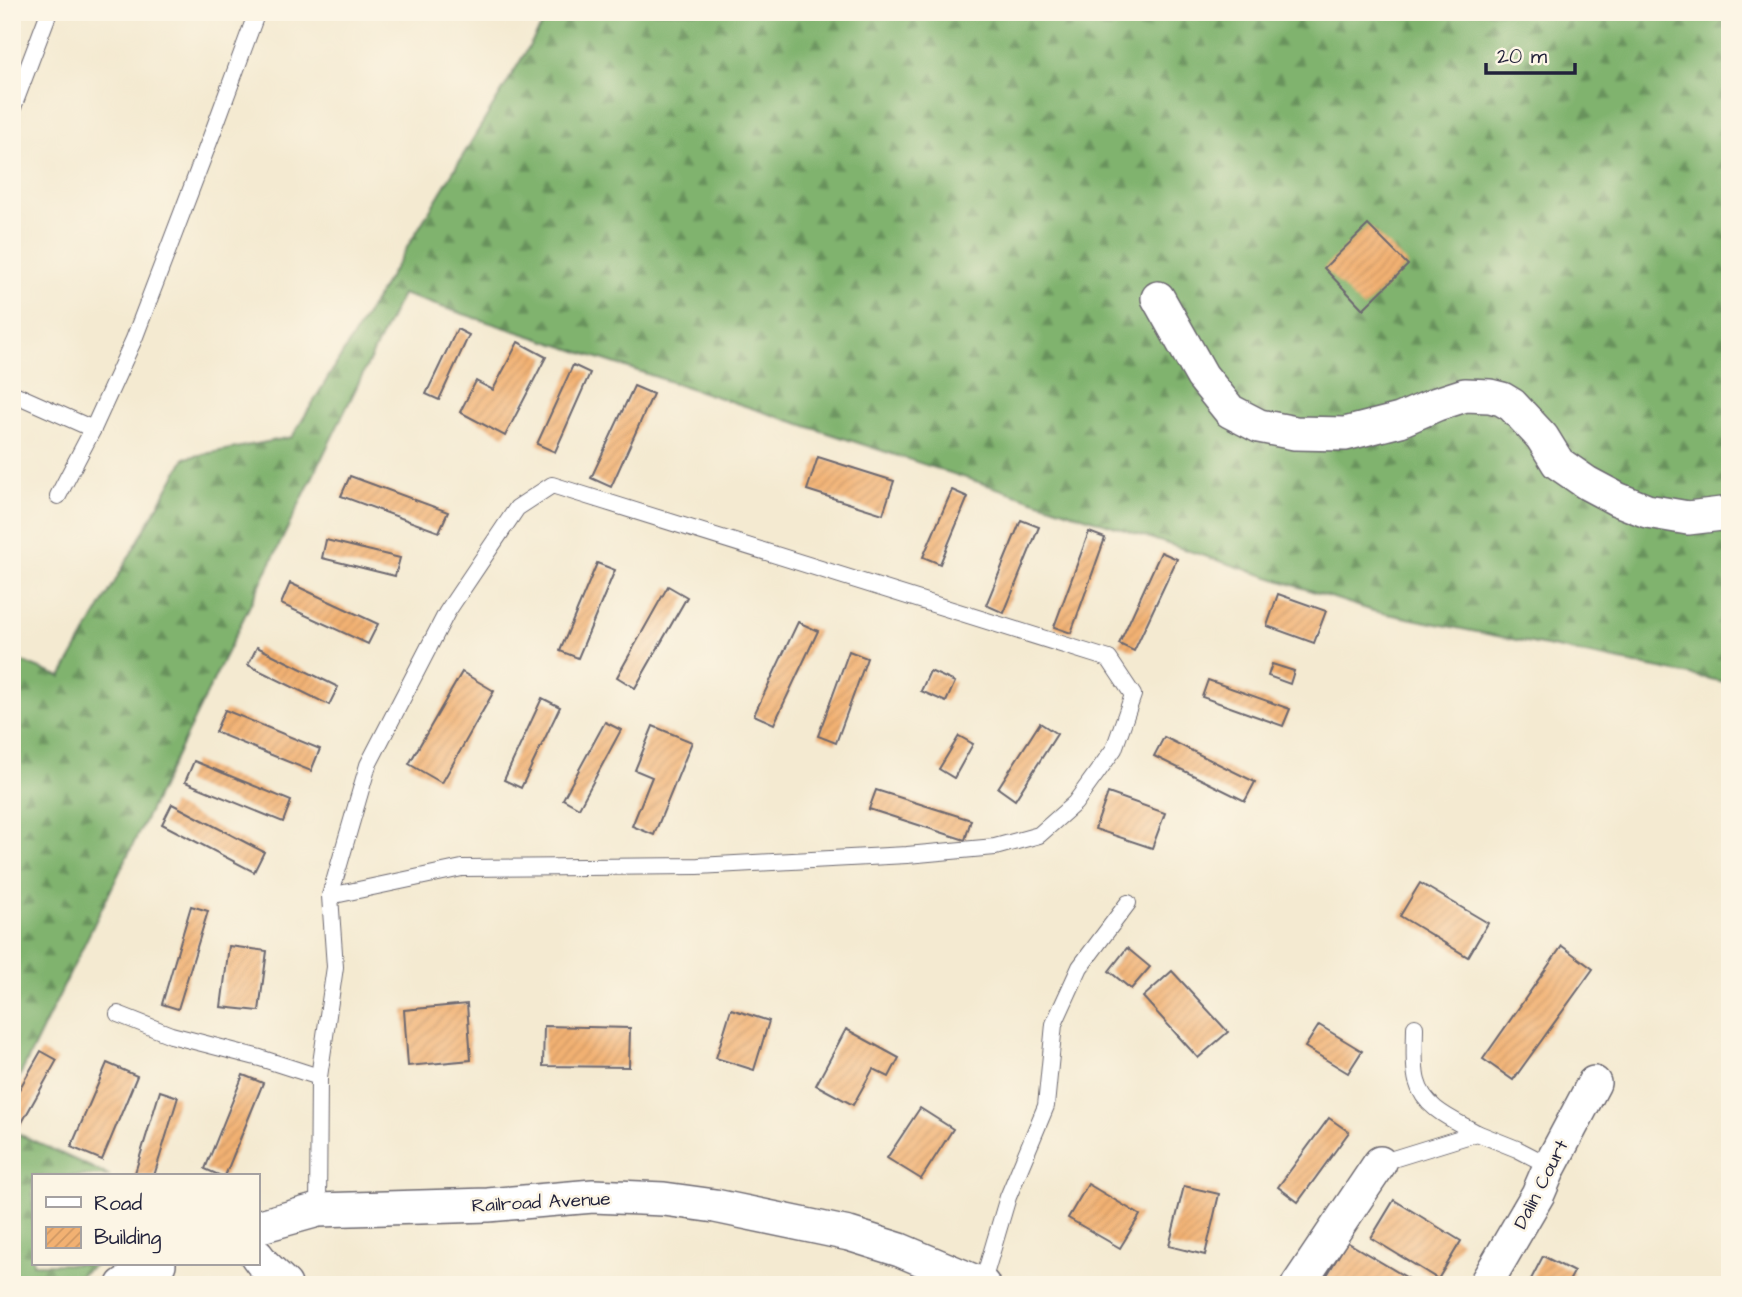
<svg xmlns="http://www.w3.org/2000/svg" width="1742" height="1297" font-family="'Architects Daughter',sans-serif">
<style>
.forest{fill:url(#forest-firs);stroke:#516a54;stroke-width:2}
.building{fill:url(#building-hatch)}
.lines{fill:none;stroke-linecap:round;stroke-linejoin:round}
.lane-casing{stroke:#6c6870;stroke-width:18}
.street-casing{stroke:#6c6870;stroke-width:36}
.lane{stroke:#fff;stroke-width:16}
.street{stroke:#fff;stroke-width:33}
.labels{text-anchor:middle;stroke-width:5;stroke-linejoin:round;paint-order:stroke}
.street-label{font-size:19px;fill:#22223b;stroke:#fcf5e5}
</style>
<defs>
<pattern id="forest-firs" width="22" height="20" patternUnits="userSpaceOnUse" patternTransform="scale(1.75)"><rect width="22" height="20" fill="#80b36e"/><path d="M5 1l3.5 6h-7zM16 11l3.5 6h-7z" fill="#68915c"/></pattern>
<pattern id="building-hatch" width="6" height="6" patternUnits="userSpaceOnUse" patternTransform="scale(1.75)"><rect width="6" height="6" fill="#f2b172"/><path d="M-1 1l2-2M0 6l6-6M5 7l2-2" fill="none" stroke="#cf9864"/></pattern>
</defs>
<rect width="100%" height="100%" fill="#fcf5e5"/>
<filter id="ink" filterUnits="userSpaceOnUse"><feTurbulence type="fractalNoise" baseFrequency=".0143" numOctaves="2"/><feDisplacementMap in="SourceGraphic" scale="14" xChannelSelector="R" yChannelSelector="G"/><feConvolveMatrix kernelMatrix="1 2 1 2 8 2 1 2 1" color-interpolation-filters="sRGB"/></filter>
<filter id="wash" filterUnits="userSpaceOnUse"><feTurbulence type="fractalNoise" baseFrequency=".00686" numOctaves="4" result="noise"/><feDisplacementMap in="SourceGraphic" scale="28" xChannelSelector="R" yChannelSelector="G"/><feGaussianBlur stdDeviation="1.57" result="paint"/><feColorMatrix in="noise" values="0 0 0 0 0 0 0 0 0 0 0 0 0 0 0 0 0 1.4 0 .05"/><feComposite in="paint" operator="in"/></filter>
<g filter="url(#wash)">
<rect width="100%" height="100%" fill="#f4ead1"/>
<g class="forest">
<polygon points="550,12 1730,12 1730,683 1373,611 402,294 12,1092 12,658 61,677 185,458 292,437"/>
<polygon points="12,1131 110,1176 33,1176 33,1264 97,1264 63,1285 12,1285"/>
</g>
<g id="blocks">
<g class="building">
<polygon points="1368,225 1408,265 1363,309 1324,268"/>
<polygon points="457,329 469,335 439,400 426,394"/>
<polygon points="518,342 546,357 505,436 460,412 476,381 493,390"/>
<polygon points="573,365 590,373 555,452 537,444"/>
<polygon points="634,386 653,394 611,487 591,478"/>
<polygon points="818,457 894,481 883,514 807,490"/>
<polygon points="350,476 448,512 439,532 341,496"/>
<polygon points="952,490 968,497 940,564 923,557"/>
<polygon points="1021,520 1039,527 1004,613 986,605"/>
<polygon points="1089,532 1105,538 1071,633 1054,627"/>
<polygon points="326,540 400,558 395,576 322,558"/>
<polygon points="1161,552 1177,559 1134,651 1119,644"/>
<polygon points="597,563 615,570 578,658 560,651"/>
<polygon points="290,583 378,624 368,644 281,604"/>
<polygon points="668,586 687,597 635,688 617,677"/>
<polygon points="1278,594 1326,611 1314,643 1267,626"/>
<polygon points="798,622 818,631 774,724 754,715"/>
<polygon points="257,647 338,687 329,705 248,665"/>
<polygon points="849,651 867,658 836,743 818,736"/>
<polygon points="1272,664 1294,671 1290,684 1268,676"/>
<polygon points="930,671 955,682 946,702 921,691"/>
<polygon points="462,672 494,691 442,783 409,764"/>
<polygon points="1208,680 1290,709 1283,726 1202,697"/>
<polygon points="542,698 560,707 521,788 504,780"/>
<polygon points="225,710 320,749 311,771 215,732"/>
<polygon points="605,722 621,730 579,808 563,799"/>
<polygon points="1040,723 1057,734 1015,800 998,788"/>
<polygon points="653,726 692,742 654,835 632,826 652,777 635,770"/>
<polygon points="959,736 973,744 954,778 939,769"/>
<polygon points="1164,737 1255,782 1245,801 1154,756"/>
<polygon points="194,761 291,801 283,822 185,782"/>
<polygon points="876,790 971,820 965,840 869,809"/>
<polygon points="1108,793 1165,813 1152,848 1095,829"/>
<polygon points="172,804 264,852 254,872 162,824"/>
<polygon points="1420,883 1488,923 1468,957 1400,916"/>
<polygon points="191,906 208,911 178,1009 162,1004"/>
<polygon points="229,946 267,951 259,1011 221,1007"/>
<polygon points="1562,946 1593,969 1513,1080 1483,1059"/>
<polygon points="1127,948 1150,967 1131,989 1109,971"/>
<polygon points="1172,971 1228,1032 1198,1058 1143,997"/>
<polygon points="467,1004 471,1060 408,1066 404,1010"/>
<polygon points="731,1009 769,1021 754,1070 716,1058"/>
<polygon points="1319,1025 1362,1051 1348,1073 1305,1047"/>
<polygon points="544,1026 630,1028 629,1067 543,1066"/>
<polygon points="846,1029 899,1058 889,1077 873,1069 853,1105 816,1085"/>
<polygon points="41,1051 57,1060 20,1126 12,1121 12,1102"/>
<polygon points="107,1063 137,1076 102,1160 71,1147"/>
<polygon points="243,1075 263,1083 225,1176 221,1176 205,1169"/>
<polygon points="160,1091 178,1097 154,1176 134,1176"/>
<polygon points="920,1108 953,1129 921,1179 887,1158"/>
<polygon points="1329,1118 1349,1132 1298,1202 1278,1187"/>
<polygon points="1088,1184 1140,1215 1120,1248 1068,1218"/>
<polygon points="1184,1186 1219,1194 1205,1255 1169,1246"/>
<polygon points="1394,1200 1461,1241 1438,1279 1371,1238"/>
<polygon points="1347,1242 1409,1279 1406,1285 1321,1285"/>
<polygon points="1543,1256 1574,1272 1567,1285 1528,1285"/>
</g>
</g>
</g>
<g filter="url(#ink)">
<use href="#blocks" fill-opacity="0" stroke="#6c6870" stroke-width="2"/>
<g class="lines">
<defs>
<g id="lane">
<polyline points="12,110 49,12"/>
<polyline points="12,393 93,429"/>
<polyline points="58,496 93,429 134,339 214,129 257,12"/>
<polyline points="118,1014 171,1035 260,1058 319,1077"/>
<path d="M1415,1027C1415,1042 1413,1067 1417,1081C1424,1109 1454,1120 1477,1133"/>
<polyline points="1380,1163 1477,1133 1517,1149 1550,1166"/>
<polyline points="318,1210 319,1077 335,967 330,896 368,765 447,612 517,508 552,485 1109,659 1133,695 1114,749 1075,803 1039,835 995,847 907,855 698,866 462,868 330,896"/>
<polyline points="982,1285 1008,1197 1046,1106 1054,1024 1080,967 1128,903"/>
</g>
<g id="street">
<polyline points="1158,298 1202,376 1230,411 1259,426 1295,433 1345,434 1400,420 1437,404 1465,395 1490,396 1502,399 1512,405 1542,437 1558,463 1587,483 1617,499 1647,511 1688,518 1730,513"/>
<polyline points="257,1227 318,1210 488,1205 593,1196 664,1199 715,1206 849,1234 900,1250 983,1285"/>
<polyline points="257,1256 263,1264 285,1285"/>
<polyline points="123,1285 159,1264"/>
<polyline points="1298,1285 1380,1163"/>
<polyline points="1485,1285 1538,1194 1550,1166 1594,1083"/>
</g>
</defs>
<use href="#lane" class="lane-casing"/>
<use href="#street" class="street-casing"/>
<use href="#lane" class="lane"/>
<use href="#street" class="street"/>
</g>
</g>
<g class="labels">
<g class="street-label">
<text transform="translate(1540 1184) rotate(-63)" y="7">Dalin Court</text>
<text transform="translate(541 1201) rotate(-3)" y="7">Railroad Avenue</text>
</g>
</g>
<rect width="1742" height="1297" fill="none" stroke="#fcf5e5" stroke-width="42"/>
<rect x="32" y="1174" width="228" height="91" fill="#fcf5e5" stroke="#a5a1a1" stroke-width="2"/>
<rect x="46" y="1197" width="35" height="10" fill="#ffffff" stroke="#a5a1a1" stroke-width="2"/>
<text x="94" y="1210" font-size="21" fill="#22223b">Road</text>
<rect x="46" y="1227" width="35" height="21" fill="url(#building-hatch)" stroke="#a5a1a1" stroke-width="2"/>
<text x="94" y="1244" font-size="21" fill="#22223b">Building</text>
<path d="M1486 63v10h89v-10" fill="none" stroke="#22223b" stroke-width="3.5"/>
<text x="1497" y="63" font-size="21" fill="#22223b" stroke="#fcf5e5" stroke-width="5" paint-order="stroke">20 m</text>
</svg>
